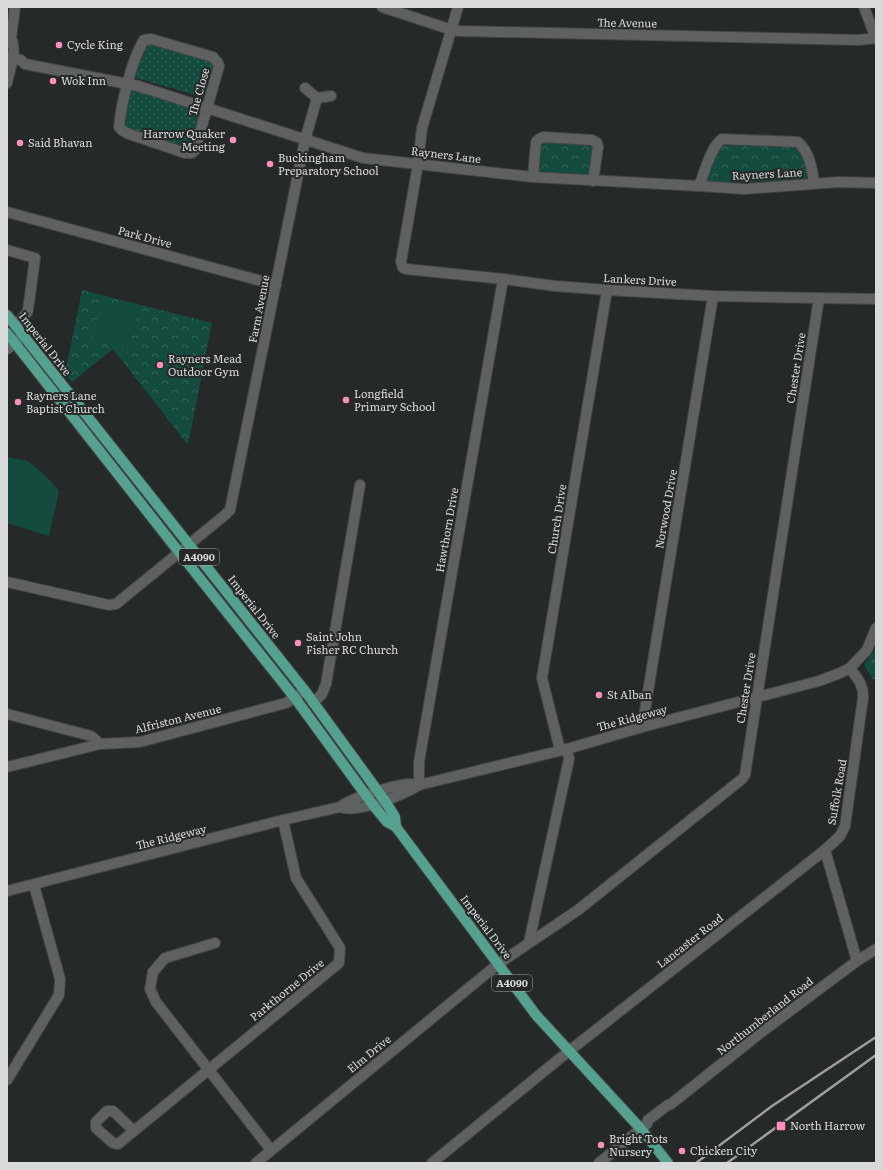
<svg xmlns="http://www.w3.org/2000/svg" width="883" height="1170" font-family="Literata,serif">
<style>
.grass{fill:url(#grass-dots)}
.park{fill:url(#park-crowns)}
.garden{fill:#144b3f}
.lines{fill:none;stroke-linecap:round;stroke-linejoin:round}
.minor-casing{stroke:#434544;stroke-width:12}
.major-casing{stroke:#434544;stroke-width:12}
.minor{stroke:#5e6160;stroke-width:10}
.major{stroke:#54a18f;stroke-width:10}
.rail{stroke:#9c9f9e;stroke-width:2.5}
.poi-dot{fill:#fe8ebc;stroke:#252928;stroke-width:1.5}
.labels{text-anchor:middle;stroke-width:4;stroke-linejoin:round;paint-order:stroke}
.shield{fill:#252928;stroke:#a2a5a4;stroke-width:1}
.shield-label{font-size:10px;font-weight:bold;fill:#d8dad9}
.street-label{font-size:11px;fill:#d8dad9;stroke:#252928}
.poi-label{font-size:11px;fill:#d8dad9;stroke:#252928;text-anchor:start}
</style>
<defs>
<pattern id="grass-dots" width="8" height="8" patternUnits="userSpaceOnUse"><rect width="8" height="8" fill="#144b3f"/><path d="M2 2h.1M6 6h.1" fill="none" stroke="#35645a" stroke-width="1.8" stroke-linecap="round"/></pattern>
<pattern id="park-crowns" width="20" height="18" patternUnits="userSpaceOnUse"><rect width="20" height="18" fill="#144b3f"/><path d="M2 6a3 3 0 1 1 6 0M12 15a3 3 0 1 1 6 0" fill="none" stroke="#35645a"/></pattern>
</defs>
<rect width="100%" height="100%" fill="#252928"/>
<g class="grass">
<polygon points="144,40 218,63 209,99 130,76"/>
<polygon points="126,87 206,111 192,153 129,134 120,118"/>
</g>
<g class="park">
<polygon points="541,140 593,144 591,175 538,171"/>
<polygon points="720,142 798,146 812,178 748,182 704,182"/>
<polygon points="82,290 212,323 188,445 113,349 72,382 65,374"/>
<polygon points="876,648 876,679 873,679 864,665"/>
</g>
<g class="garden">
<polygon points="102,301 139,310 129,348 92,338"/>
<polygon points="7,457 28,461 46,476 59,491 49,536 7,523"/>
</g>
<g class="lines">
<defs>
<g id="minor">
<polyline points="382,7 452,30 460,31 859,40 875,38"/>
<polyline points="458,7 422,128 418,164 401,262 403,268 406,269 503,279 555,286 607,290 713,296 876,299"/>
<polyline points="864,7 876,39"/>
<path d="M151,39L213,57L218,63L219,66L195,150L192,153H185L129,134L123,131L119,127C121,104 132,59 144,40Z"/>
<polyline points="7,57 21,60 25,64 138,86 363,158 533,177 699,186 744,189 839,182 876,183"/>
<path d="M7,83C9,70 18,52 11,38L15,7"/>
<polyline points="305,88 317,98"/>
<polyline points="533,177 536,142 539,139 543,137 592,140 597,143 598,147 593,181"/>
<path d="M699,186C704,174 711,146 722,139L798,142C810,153 812,168 814,183"/>
<polyline points="7,212 276,285"/>
<polyline points="7,250 35,258 28,310 27,313 15,325"/>
<polyline points="7,349 21,338"/>
<polyline points="7,582 109,605 116,604 225,515 230,510 305,140 317,98 331,96"/>
<path d="M850,668C857,678 864,685 863,698L845,826L840,836L825,850L857,961"/>
<polyline points="313,703 322,694 326,684 360,485"/>
<polyline points="7,714 91,736 100,744"/>
<polyline points="646,726 644,716 713,296"/>
<polyline points="560,750 542,678 607,290"/>
<polyline points="7,767 100,744 140,742 286,703 305,691"/>
<polyline points="419,785 419,762 503,279"/>
<path d="M340,807C358,814 403,795 419,785L567,749L646,726L819,681L840,673L850,668L867,650L876,628"/>
<path d="M7,891L283,820L340,807C350,798 395,785 409,784C412,784 416,785 419,785"/>
<polyline points="529,942 569,759 567,749"/>
<polyline points="215,943 165,958 153,972 150,989 156,1002 271,1150"/>
<polyline points="7,1080 59,995 60,979 34,885"/>
<polyline points="647,1123 648,1120 668,1105 671,1104 759,1034 857,961 876,949"/>
<polyline points="134,1131 113,1111 107,1111 96,1122 96,1128 113,1143 118,1144 339,963 340,948 296,878 283,820"/>
<polyline points="256,1163 498,964 578,910 742,779 745,775 819,298"/>
<polyline points="432,1163 559,1059 825,850"/>
<polyline points="599,1163 647,1124"/>
</g>
<g id="major">
<polyline points="7,315 305,691 385,801 395,817 396,827"/>
<polyline points="7,333 179,552 295,698 373,805 387,822 396,827 536,1015 641,1129 668,1163"/>
</g>
</defs>
<use href="#minor" class="minor-casing"/>
<use href="#major" class="major-casing"/>
<use href="#minor" class="minor"/>
<use href="#major" class="major"/>
<g class="rail">
<polyline points="696,1163 772,1106 876,1037"/>
<polyline points="727,1163 876,1055"/>
</g>
</g>
<g class="poi-dot">
<circle cx="59" cy="45" r="4"/>
<circle cx="53" cy="81" r="4"/>
<circle cx="233" cy="140" r="4"/>
<circle cx="20" cy="143" r="4"/>
<circle cx="270" cy="164" r="4"/>
<circle cx="160" cy="365" r="4"/>
<circle cx="346" cy="400" r="4"/>
<circle cx="18" cy="402" r="4"/>
<circle cx="298" cy="643" r="4"/>
<circle cx="599" cy="695" r="4"/>
<rect x="776" y="1121" width="10" height="10" rx="2"/>
<circle cx="601" cy="1145" r="4"/>
<circle cx="682" cy="1151" r="4"/>
</g>
<g class="labels">
<g class="shield">
<rect x="179" y="549" width="40" height="16" rx="3"/>
<rect x="492" y="975" width="40" height="16" rx="3"/>
</g>
<g class="shield-label">
<text x="199" y="561">A4090</text>
<text x="512" y="987">A4090</text>
</g>
<g class="street-label">
<text transform="translate(627 23) rotate(1)" y="4">The Avenue</text>
<text transform="translate(199 92) rotate(-74)" y="4">The Close</text>
<text transform="translate(446 155) rotate(7)" y="4">Rayners Lane</text>
<text transform="translate(767 174) rotate(-3)" y="4">Rayners Lane</text>
<text transform="translate(145 237) rotate(15)" y="4">Park Drive</text>
<text transform="translate(640 280) rotate(3)" y="4">Lankers Drive</text>
<text transform="translate(259 309) rotate(-79)" y="4">Farm Avenue</text>
<text transform="translate(45 344) rotate(52)" y="4">Imperial Drive</text>
<text transform="translate(796 368) rotate(-81)" y="4">Chester Drive</text>
<text transform="translate(666 509) rotate(-80)" y="4">Norwood Drive</text>
<text transform="translate(557 519) rotate(-81)" y="4">Church Drive</text>
<text transform="translate(447 530) rotate(-80)" y="4">Hawthorn Drive</text>
<text transform="translate(254 607) rotate(52)" y="4">Imperial Drive</text>
<text transform="translate(746 688) rotate(-81)" y="4">Chester Drive</text>
<text transform="translate(632 718) rotate(-15)" y="4">The Ridgeway</text>
<text transform="translate(178 719) rotate(-14)" y="4">Alfriston Avenue</text>
<text transform="translate(837 792) rotate(-80)" y="4">Suffolk Road</text>
<text transform="translate(171 837) rotate(-14)" y="4">The Ridgeway</text>
<text transform="translate(486 927) rotate(53)" y="4">Imperial Drive</text>
<text transform="translate(690 941) rotate(-38)" y="4">Lancaster Road</text>
<text transform="translate(287 990) rotate(-39)" y="4">Parkthorne Drive</text>
<text transform="translate(765 1016) rotate(-38)" y="4">Northumberland Road</text>
<text transform="translate(369 1054) rotate(-39)" y="4">Elm Drive</text>
</g>
<g class="poi-label">
<text x="67" y="49">Cycle King</text>
<text x="61" y="85">Wok Inn</text>
<text x="225" y="138" text-anchor="end">Harrow Quaker<tspan x="225" dy="13">Meeting</tspan></text>
<text x="28" y="147">Said Bhavan</text>
<text x="278" y="162">Buckingham<tspan x="278" dy="13">Preparatory School</tspan></text>
<text x="168" y="363">Rayners Mead<tspan x="168" dy="13">Outdoor Gym</tspan></text>
<text x="354" y="398">Longfield<tspan x="354" dy="13">Primary School</tspan></text>
<text x="26" y="400">Rayners Lane<tspan x="26" dy="13">Baptist Church</tspan></text>
<text x="306" y="641">Saint John<tspan x="306" dy="13">Fisher RC Church</tspan></text>
<text x="607" y="699">St Alban</text>
<text x="790" y="1130">North Harrow</text>
<text x="609" y="1143">Bright Tots<tspan x="609" dy="13">Nursery</tspan></text>
<text x="690" y="1155">Chicken City</text>
</g>
</g>
<rect width="883" height="1170" fill="none" stroke="#d8dad9" stroke-width="16"/>
</svg>
